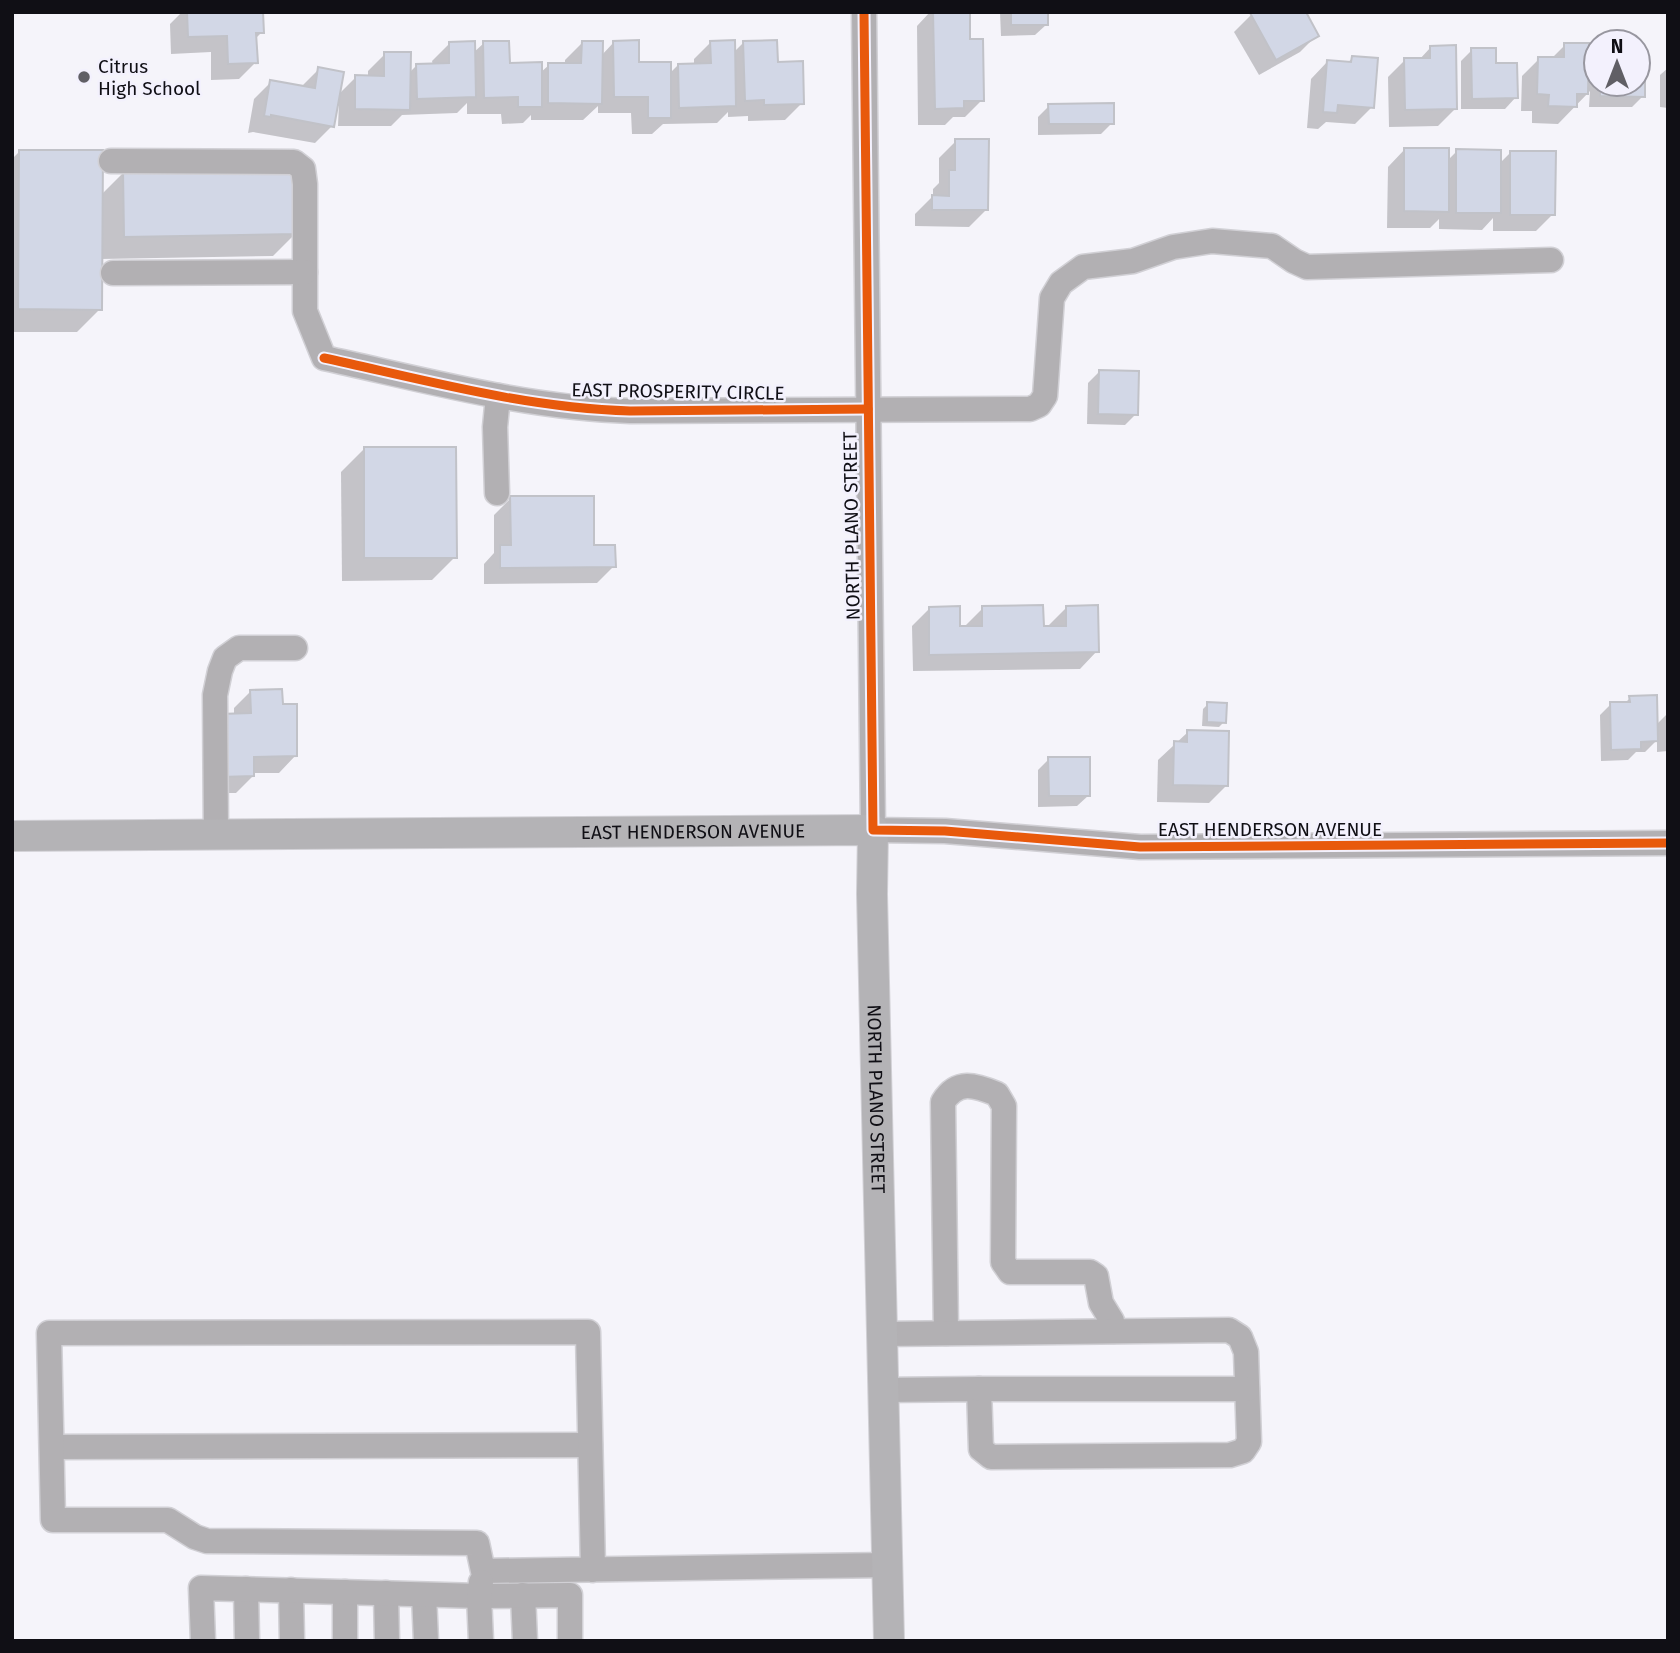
<svg xmlns="http://www.w3.org/2000/svg" width="1680" height="1653" font-family="'Fira Sans',sans-serif">
<style>
.shadow{fill:#0003}
.building{fill:#d2d7e6;stroke:#c1c2c8;stroke-width:2}
.lines{fill:none;stroke-linecap:round;stroke-linejoin:round}
.minor-casing{stroke:#d1d0d5;stroke-width:27}
.major-casing{stroke:#d1d0d5;stroke-width:32}
.minor{stroke:#b2b0b3;stroke-width:24}
.major{stroke:#b4b3b6;stroke-width:30}
.cycleway-casing{stroke:#f3f1fd;stroke-width:13}
.cycleway{stroke:#e8590c;stroke-width:9}
.poi-dot{fill:#605f65;stroke:#f3f1fd;stroke-width:2.5}
.labels{text-anchor:middle;stroke-width:5;stroke-linejoin:round;paint-order:stroke}
.poi-label{font-size:19px;fill:#100f15;stroke:#f3f1fd;text-anchor:start}
.street-label{font-size:19px;fill:#100f15;stroke:#f3f1fd}
</style>
<rect width="100%" height="100%" fill="#f5f4fa"/>
<g class="shadow">
<polygon points="182,12 261,12 262,32 255,39 256,62 239,79 211,80 211,52 171,54 170,24"/>
<polygon points="930,12 968,12 968,41 982,100 965,117 953,117 945,125 918,125 917,26"/>
<polygon points="1000,12 1046,12 1047,24 1035,35 1001,36"/>
<polygon points="1251,15 1317,35 1300,52 1259,75 1234,32"/>
<polygon points="614,42 637,64 669,74 678,65 694,65 694,59 711,42 733,53 743,43 776,63 802,103 785,120 748,121 748,116 728,117 728,112 717,123 663,124 652,134 632,134 631,113 598,113 598,106 583,120 531,120 531,115 523,123 502,124 501,114 467,114 467,103 457,113 402,115 391,126 338,126 339,103 337,103 332,126 315,143 253,132 248,133 254,99 271,82 301,87 319,69 338,95 356,77 368,77 368,71 385,54 408,74 416,66 433,65 432,61 450,43 473,53 484,43 508,65 540,73 549,65 565,65 565,60 582,43 601,56"/>
<polygon points="1565,45 1587,59 1596,50 1596,84 1638,84 1638,67 1643,96 1632,107 1589,107 1590,91 1558,124 1532,123 1532,111 1521,111 1522,76 1539,59 1551,59"/>
<polygon points="1431,47 1455,109 1438,126 1389,127 1388,77 1405,60 1419,60"/>
<polygon points="1472,50 1516,97 1505,109 1461,109 1461,61"/>
<polygon points="1353,58 1372,107 1355,124 1326,122 1318,129 1307,128 1311,79 1328,61 1347,63"/>
<polygon points="1668,68 1668,108 1660,107 1660,75"/>
<polygon points="1049,106 1112,123 1101,134 1038,135 1038,117"/>
<polygon points="956,141 986,210 969,227 915,226 915,214 933,196 933,189 939,183 939,158"/>
<polygon points="1405,149 1447,161 1457,151 1499,164 1511,152 1553,214 1536,231 1493,231 1493,218 1482,230 1439,229 1439,219 1430,228 1387,228 1388,167"/>
<polygon points="20,151 101,195 123,173 296,233 273,256 100,259 100,309 77,332 12,332 12,159"/>
<polygon points="1099,372 1136,414 1125,425 1087,424 1088,383"/>
<polygon points="364,449 455,557 432,580 342,581 341,472"/>
<polygon points="511,498 592,546 614,566 597,583 484,584 484,564 494,553 494,515"/>
<polygon points="930,608 958,628 966,628 966,625 983,608 1042,628 1049,628 1049,625 1066,608 1097,651 1080,669 913,671 912,626"/>
<polygon points="251,691 281,706 296,755 279,773 253,773 253,776 236,793 204,793 234,715 234,708"/>
<polygon points="1630,698 1656,725 1668,713 1668,751 1657,752 1657,740 1645,752 1636,752 1628,760 1601,761 1600,715 1611,704 1624,704"/>
<polygon points="1208,704 1224,722 1219,727 1202,726 1203,709"/>
<polygon points="1188,732 1226,786 1209,803 1157,802 1158,760"/>
<polygon points="1049,759 1089,795 1077,806 1038,807 1038,770"/>
</g>
<g class="building">
<polygon points="187,12 263,12 264,33 256,33 258,63 228,64 227,36 188,37"/>
<polygon points="933,12 970,12 970,39 983,39 984,101 964,101 964,108 935,109"/>
<rect x="1011" y="12" width="37" height="13"/>
<polygon points="1252,12 1306,12 1319,36 1276,60 1250,13"/>
<polygon points="639,40 639,62 671,62 671,118 648,118 648,97 614,97 613,41"/>
<polygon points="735,40 736,106 679,108 678,64 711,63 710,41"/>
<polygon points="777,40 778,62 803,61 804,104 764,105 764,100 745,101 743,41"/>
<polygon points="475,41 476,97 417,99 416,64 449,63 449,42"/>
<polygon points="483,41 509,41 510,63 542,62 542,107 518,107 518,97 484,98"/>
<polygon points="582,41 603,41 602,104 548,103 548,63 581,63"/>
<polygon points="1564,43 1589,43 1588,94 1577,94 1577,107 1548,106 1549,95 1537,94 1538,57 1564,57"/>
<polygon points="1456,45 1457,109 1405,110 1404,58 1430,58 1430,46"/>
<polygon points="1471,48 1496,48 1496,63 1517,63 1518,98 1472,99"/>
<polygon points="384,52 411,52 410,110 355,109 355,75 384,76"/>
<polygon points="1352,56 1378,58 1374,108 1338,105 1337,113 1323,112 1327,60 1351,62"/>
<polygon points="1638,65 1645,65 1645,97 1600,96 1600,84 1638,84"/>
<polygon points="318,67 344,72 334,127 271,115 271,117 264,116 270,80 315,88"/>
<polygon points="1114,103 1114,124 1049,124 1048,104"/>
<polygon points="955,139 989,139 988,210 932,210 932,195 949,196 949,170 955,170"/>
<polygon points="1404,148 1449,148 1449,212 1404,211"/>
<polygon points="1456,149 1501,150 1501,213 1456,213"/>
<polygon points="19,150 103,150 102,310 18,309"/>
<polygon points="1510,151 1556,151 1555,215 1510,215"/>
<polygon points="297,168 297,234 124,237 123,171"/>
<polygon points="1099,370 1139,371 1138,415 1098,414"/>
<polygon points="364,447 456,447 457,558 364,558"/>
<polygon points="510,496 594,496 594,545 615,545 616,567 500,568 500,545 511,545"/>
<polygon points="1043,605 1044,626 1066,626 1066,606 1098,605 1099,652 929,655 929,607 960,606 960,626 982,626 982,606"/>
<polygon points="282,689 283,704 297,704 297,756 254,757 254,776 221,777 220,714 251,713 250,690"/>
<polygon points="1657,695 1658,741 1641,742 1641,749 1611,750 1610,702 1630,702 1629,696"/>
<polygon points="1207,702 1227,703 1226,723 1207,722"/>
<polygon points="1187,730 1229,731 1228,786 1173,785 1174,741 1187,742"/>
<polygon points="1048,757 1090,757 1090,796 1049,796"/>
</g>
<g class="lines">
<defs>
<g id="minor">
<polyline points="864,12 873,830 945,831 1140,847 1668,843"/>
<path d="M111,161L294,162L303,169L305,184V311L324,358C425,380 526,408 630,411L1030,409L1039,405L1045,396L1052,298L1061,283L1083,267L1133,261L1173,247L1212,241L1272,246L1294,261L1307,267L1551,260"/>
<polyline points="113,273 305,272"/>
<polyline points="497,493 495,427 498,396"/>
<polyline points="216,835 215,695 220,671 225,658 239,648 295,648"/>
<path d="M946,1333L943,1102C957,1079 975,1085 997,1094L1004,1106L1003,1262L1010,1272H1090L1096,1276L1101,1303L1112,1321L1113,1331"/>
<polyline points="882,1334 1229,1330 1240,1337 1246,1352 1249,1442 1243,1451 1230,1455 991,1457 981,1449 979,1389 883,1390"/>
<polyline points="979,1389 1247,1389"/>
<polyline points="52,1447 590,1445"/>
<polyline points="593,1570 588,1332 49,1333 53,1520 168,1520 195,1537 207,1541 477,1543 483,1571 887,1565"/>
<polyline points="246,1589 247,1641"/>
<polyline points="291,1590 292,1641"/>
<polyline points="345,1592 345,1641"/>
<polyline points="386,1593 387,1641"/>
<polyline points="424,1595 426,1641"/>
<polyline points="523,1595 525,1641"/>
<polyline points="203,1641 201,1588 479,1596 570,1595 570,1641"/>
<polyline points="481,1641 479,1596 481,1582"/>
</g>
<g id="major">
<path id="s1" d="M12,836L873,830L872,894L889,1641"/>
</g>
</defs>
<use href="#minor" class="minor-casing"/>
<use href="#major" class="major-casing"/>
<use href="#minor" class="minor"/>
<use href="#major" class="major"/>
<defs>
<g id="cycleway">
<polyline points="864,12 873,830 945,831 1140,847 1668,843"/>
<path d="M324,358C425,380 526,408 630,411L868,409"/>
</g>
</defs>
<use href="#cycleway" class="cycleway-casing"/>
<use href="#cycleway" class="cycleway"/>
</g>
<circle class="poi-dot" cx="84" cy="77" r="7"/>
<g class="labels">
<g class="poi-label">
<text x="98" y="73">Citrus<tspan x="98" dy="22">High School</tspan></text>
</g>
<g class="street-label">
<text transform="translate(678 391) rotate(1)" y="7">EAST PROSPERITY CIRCLE</text>
<text transform="translate(851 526) rotate(-91)" y="7">NORTH PLANO STREET</text>
<text x="1270" y="836">EAST HENDERSON AVENUE</text>
<text dy="7" stroke="none"><textPath href="#s1" startOffset="681">EAST HENDERSON AVENUE</textPath></text>
<text dy="7" stroke="none"><textPath href="#s1" startOffset="1130">NORTH PLANO STREET</textPath></text>
</g>
</g>
<rect width="1680" height="1653" fill="none" stroke="#100f15" stroke-width="28"/>
<g transform="translate(1617 63)"><circle r="33" fill="#f3f1fd" stroke="#9897a0" stroke-width="2"/>
<path d="M0-5L12 26L0 18L-12 26Z" fill="#605f65"/>
<text y="-10" font-size="19" font-weight="bold" text-anchor="middle" fill="#100f15">N</text>
</g>
</svg>
